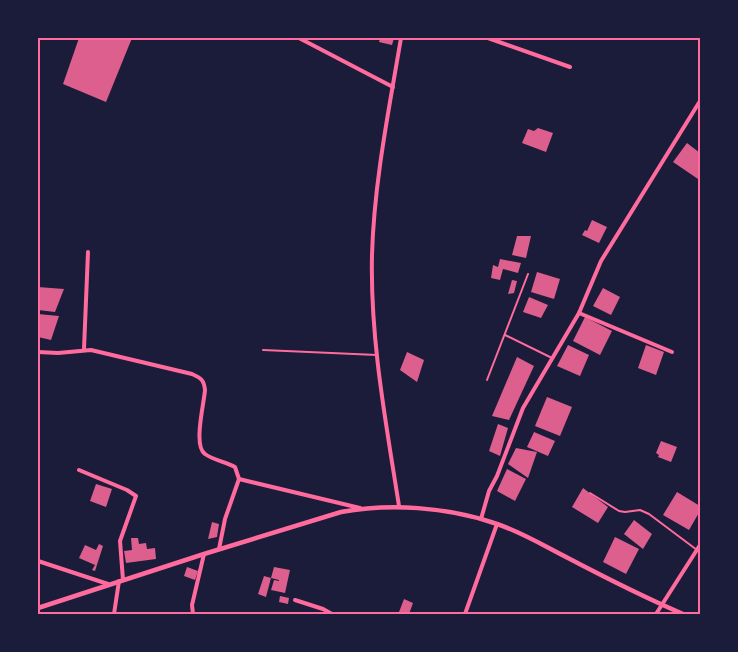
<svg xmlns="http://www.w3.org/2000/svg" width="738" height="652" font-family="'Alegreya Sans',sans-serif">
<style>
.building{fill:#dd5f8e}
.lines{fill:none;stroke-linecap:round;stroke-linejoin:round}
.service{stroke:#ff6b9d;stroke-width:2}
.minor{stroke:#ff6b9d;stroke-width:4}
.tertiary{stroke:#ff6b9d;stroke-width:4.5}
.neatline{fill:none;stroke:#ff6b9d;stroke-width:2}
</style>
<rect width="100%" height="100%" fill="#1b1b3a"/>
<g class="building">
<polygon points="79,38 132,38 106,102 63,84"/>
<polygon points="380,38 394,38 392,45 379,42"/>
<polygon points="538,128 553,133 546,152 522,143 528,129 534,131"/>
<polygon points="687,143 700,153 700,176 698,179 673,162"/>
<polygon points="592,220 607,227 599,243 582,235 585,230 587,231"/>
<polygon points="517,236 531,236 526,258 512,255"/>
<polygon points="500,259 521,263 518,273 503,269 500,280 491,278 493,265 498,267"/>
<polygon points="537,272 560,279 554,299 531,292"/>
<polygon points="512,280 517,281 514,293 508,294"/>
<polygon points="38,287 64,289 55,312 38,310"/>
<polygon points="603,288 620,297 611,315 593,306"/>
<polygon points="529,297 548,305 541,318 523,312"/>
<polygon points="38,314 59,316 51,340 38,337"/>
<polygon points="585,317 612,331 600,355 573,341"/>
<polygon points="568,345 589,355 580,376 557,366"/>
<polygon points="646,345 664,352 656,375 638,368"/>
<polygon points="407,352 424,360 417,382 400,370"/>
<polygon points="517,357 534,366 509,420 492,416"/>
<polygon points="547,397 572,407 560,436 535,426"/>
<polygon points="498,424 508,428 500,456 489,451"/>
<polygon points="534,432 555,441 548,456 527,447"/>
<polygon points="661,441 677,447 671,462 658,457 659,455 656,453"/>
<polygon points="516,448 537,452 528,478 508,464"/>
<polygon points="507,469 526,479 515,501 497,491"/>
<polygon points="96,484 112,489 106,507 90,501"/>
<polygon points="583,488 608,507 598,523 572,507"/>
<polygon points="677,492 700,506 700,511 689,530 663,515"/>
<polygon points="634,520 652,534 643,549 624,534"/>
<polygon points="212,522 219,524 217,537 208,539"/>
<polygon points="615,537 639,549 626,574 603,562"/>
<polygon points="131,538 138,538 139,544 146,543 147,549 155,548 156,559 126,563 124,551 132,550"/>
<polygon points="99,544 103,546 95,571 92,570 95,565 79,558 85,545 96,550"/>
<polygon points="187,567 198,571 195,580 184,576"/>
<polygon points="274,567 290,570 285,593 271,590 274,580 279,581 279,580 271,578"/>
<polygon points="264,576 271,578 266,597 258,594"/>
<polygon points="280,596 289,598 288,604 279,602"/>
<polygon points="404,599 413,603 409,614 399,612"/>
</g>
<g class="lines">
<g class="service">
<polyline points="505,335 552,358"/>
<polyline points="263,350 377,355"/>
<polyline points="487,380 528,274"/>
<polyline points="590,493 619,511 625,512 640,510 649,514 697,550"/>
</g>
<g class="minor">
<polyline points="299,38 393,87"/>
<polyline points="488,38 570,67"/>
<polyline points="579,313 672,352"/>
<polyline points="84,349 88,252"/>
<path d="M38,352L58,353L91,350L192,374C201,378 204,380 205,390C204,404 193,446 205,454C213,460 226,462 235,467L239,479L225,519L219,549"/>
<polyline points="79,470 127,490 136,496 120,541 123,580"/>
<polyline points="239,479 360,508"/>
<path d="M399,506C386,423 370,339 372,255C374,183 389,109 401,38"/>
<polyline points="481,519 489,491 497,476 523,408 579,313 601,261 700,101"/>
<polyline points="38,561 108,584"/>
<polyline points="295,600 323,609 332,614"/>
<polyline points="114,614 119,581"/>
<polyline points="193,614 192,605 204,554"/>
<polyline points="465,614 497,524"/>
<polyline points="656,614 700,545"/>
</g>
<path class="tertiary" d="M38,608L204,554L341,512C390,503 446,507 494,523C520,531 544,546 568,558C606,578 644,597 683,614"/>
</g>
<rect width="738" height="652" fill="none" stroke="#1b1b3a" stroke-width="78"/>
<rect x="39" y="39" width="660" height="574" class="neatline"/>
</svg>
